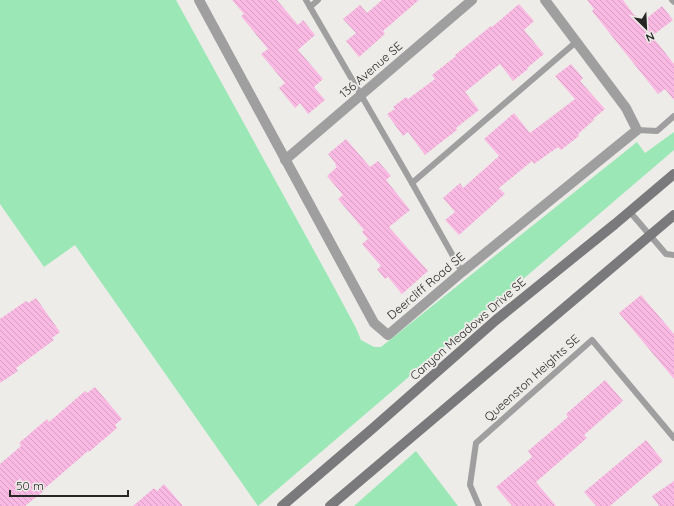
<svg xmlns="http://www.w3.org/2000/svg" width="674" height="506" font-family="Quicksand,sans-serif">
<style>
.park{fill:#9be8b6}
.building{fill:url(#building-back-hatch)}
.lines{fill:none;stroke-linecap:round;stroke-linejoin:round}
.lane{stroke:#9f9fa0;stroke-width:6}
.street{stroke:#9f9fa0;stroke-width:10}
.secondary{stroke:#7a7a7c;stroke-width:10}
.labels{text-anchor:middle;stroke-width:4;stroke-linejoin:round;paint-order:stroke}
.street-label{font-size:12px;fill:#272725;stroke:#eeece9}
</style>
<defs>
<pattern id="building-back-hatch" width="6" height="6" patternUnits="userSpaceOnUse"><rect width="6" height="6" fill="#f9b9e2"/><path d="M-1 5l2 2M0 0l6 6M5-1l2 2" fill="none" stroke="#d59fc2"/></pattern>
</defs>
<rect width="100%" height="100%" fill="#eeece9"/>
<g class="park">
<polygon points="0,0 176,0 328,276 356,328 361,340 374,347 381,347 637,142 645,153 674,132 674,150 258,506 75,245 44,267 0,204"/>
<polygon points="416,451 458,506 354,506"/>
</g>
<g class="building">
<polygon points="232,0 277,0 298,25 303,20 315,35 298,50 323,79 314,87 325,100 308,114 300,103 295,108 279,88 285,83 261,54 268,49 241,16 244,14"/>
<polygon points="382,0 419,0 383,31 385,34 359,57 346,41 356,33 343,19 360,5 367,13"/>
<polygon points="587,0 623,0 635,16 636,15 642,22 662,6 673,20 652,36 674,64 674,100 665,89 658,94 592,11 594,9"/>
<polygon points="519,4 534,21 524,30 544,54 527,68 528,69 513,81 500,64 465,92 479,110 456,128 457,130 440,143 425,155 408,132 403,136 387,114 395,109 393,107 406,97 408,99 435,79 432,75 456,56 455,55 491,26 492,27"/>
<polygon points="571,64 583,78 580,81 605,109 593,119 594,120 578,134 579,136 561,150 558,147 534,164 532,161 499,188 505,194 459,235 445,220 455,212 443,198 460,183 463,188 499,156 484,139 514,113 530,133 575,99 555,76"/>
<polygon points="346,139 370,167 378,161 391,176 386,180 410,210 389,227 428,271 402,294 388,277 385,279 377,269 381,266 362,244 368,239 362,232 364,230 338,199 343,195 327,176 337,167 335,165 336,164 328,154"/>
<polygon points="641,295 674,334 674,379 619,313"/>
<polygon points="36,298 60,332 52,338 54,340 16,368 18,371 0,383 0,319 26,301 28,303"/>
<polygon points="605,380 623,401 584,435 587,438 536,482 556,506 512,506 496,487 532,457 528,451 568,417 566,414"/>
<polygon points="95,387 122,419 115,425 117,428 89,452 88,451 44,489 45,490 25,506 0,506 0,464 21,446 19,443 47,419 49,422 85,391 87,393"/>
<polygon points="646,440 663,461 610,506 596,506 584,492"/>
<polygon points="674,481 674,506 659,506 652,496"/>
<polygon points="164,484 183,506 133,506 154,488 157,491"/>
</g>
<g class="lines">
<g class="lane">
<polyline points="306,0 412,183 462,272"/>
<polyline points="672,0 674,2"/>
<polyline points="310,7 318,0"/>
<polyline points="637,130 657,131 674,116"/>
<polyline points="412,183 576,42"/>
<polyline points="630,212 666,254 674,255"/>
<polyline points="479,506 470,485 476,443 592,340 674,438"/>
</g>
<g class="street">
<polyline points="199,0 374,323 388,335 462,272 637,130 626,108 545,0"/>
<polyline points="285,160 472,0"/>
</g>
<g class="secondary">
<polyline points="282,506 372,429 496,320 615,224 674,174"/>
<polyline points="330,506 674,215"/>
</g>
</g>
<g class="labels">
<g class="street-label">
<text transform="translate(371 70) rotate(-41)" y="4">136 Avenue SE</text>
<text transform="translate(426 286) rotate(-40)" y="4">Deercliff Road SE</text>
<text transform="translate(468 329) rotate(-41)" y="4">Canyon Meadows Drive SE</text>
<text transform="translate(532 378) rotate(-42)" y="4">Queenston Heights SE</text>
</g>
</g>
<g transform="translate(646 28) rotate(156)" stroke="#eeece9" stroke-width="3" paint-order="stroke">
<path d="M0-3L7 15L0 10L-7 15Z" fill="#272725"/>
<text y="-6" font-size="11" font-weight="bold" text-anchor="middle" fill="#272725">N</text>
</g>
<path d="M10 490v6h118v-6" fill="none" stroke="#272725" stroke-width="2"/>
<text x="16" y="490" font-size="12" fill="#272725" stroke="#eeece9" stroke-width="3" paint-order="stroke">50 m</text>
</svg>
